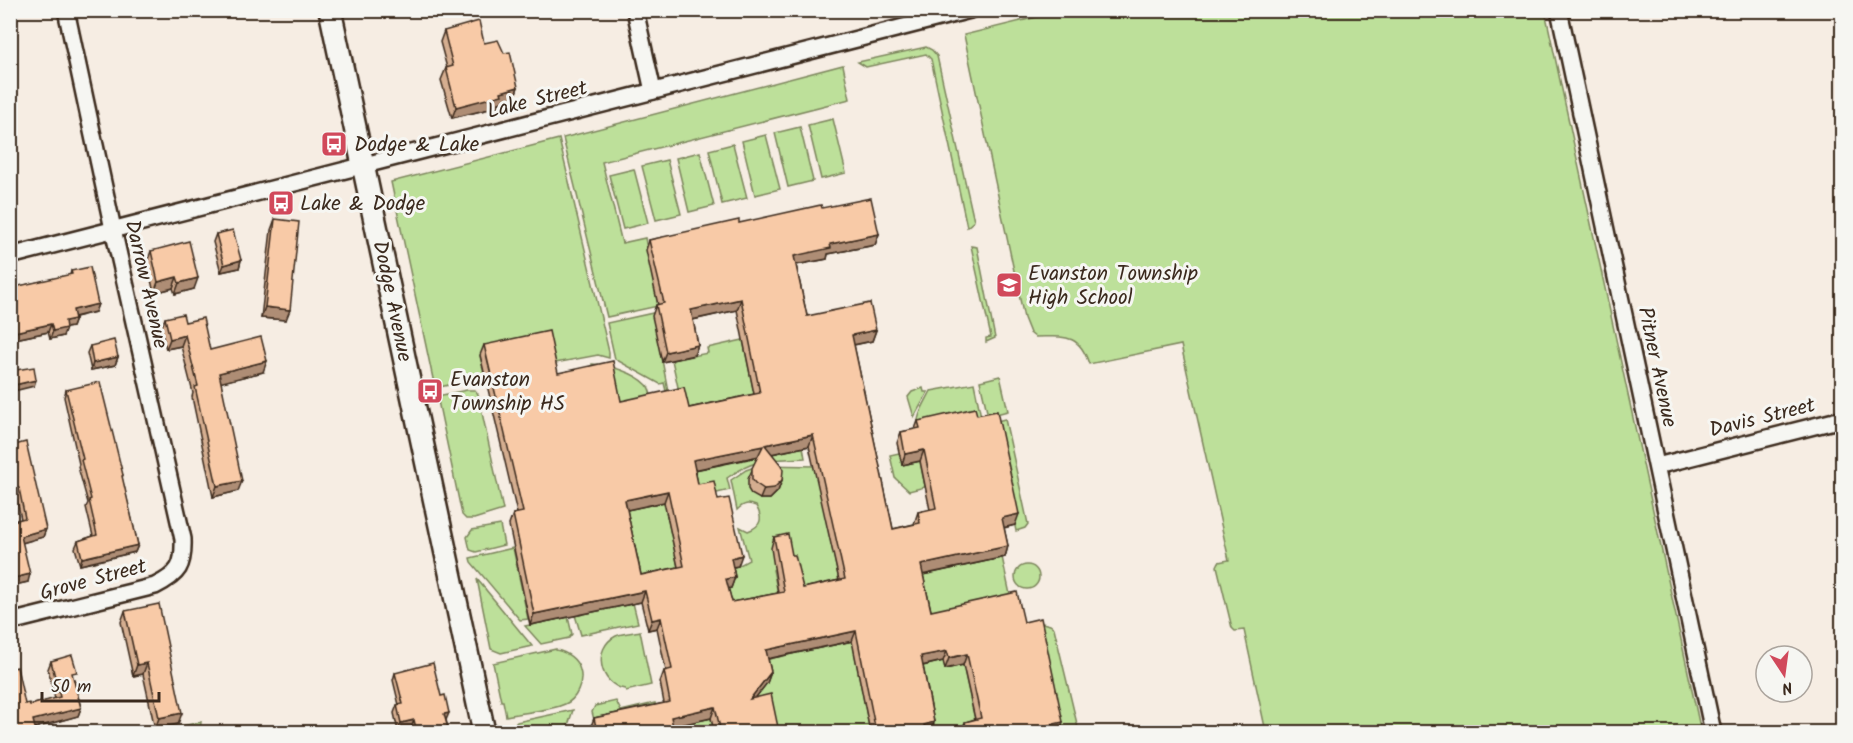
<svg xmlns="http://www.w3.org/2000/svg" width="1853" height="743" font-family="Kalam,sans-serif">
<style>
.green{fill:#bde09a;stroke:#7c855c;stroke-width:1.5}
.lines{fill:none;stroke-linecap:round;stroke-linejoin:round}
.street-casing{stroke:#3b2a1e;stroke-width:20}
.secondary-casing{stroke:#3b2a1e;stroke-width:26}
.street{stroke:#f6f6f2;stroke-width:15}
.secondary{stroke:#f6f6f2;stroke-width:21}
.wall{fill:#d5ae90;stroke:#3b2a1e;stroke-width:1.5;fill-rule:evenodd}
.shaded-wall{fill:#ae8d75;stroke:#3b2a1e;stroke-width:1.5}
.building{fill:#f8caa7;stroke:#3b2a1e;stroke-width:1.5;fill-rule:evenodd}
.labels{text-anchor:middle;stroke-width:6;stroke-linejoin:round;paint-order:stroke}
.street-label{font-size:21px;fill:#3b2a1e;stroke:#f6f6f2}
.poi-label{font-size:21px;fill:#3b2a1e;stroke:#f6f6f2;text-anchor:start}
</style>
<rect width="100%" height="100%" fill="#f6ede3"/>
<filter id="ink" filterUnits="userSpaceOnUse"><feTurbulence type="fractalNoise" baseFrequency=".0167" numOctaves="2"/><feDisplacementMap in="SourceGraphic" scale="12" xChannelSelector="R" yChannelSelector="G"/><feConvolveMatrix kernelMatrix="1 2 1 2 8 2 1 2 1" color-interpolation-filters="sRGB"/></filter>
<g filter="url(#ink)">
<g class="green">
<path d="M1061,11H1545L1701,732H1266L1244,630L1235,631L1232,628L1217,566L1219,562L1229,560L1181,345L1089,364C1079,332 1063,337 1035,337L1030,333L1024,318L964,35Z"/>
<polygon points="926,47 932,50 937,56 974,221 967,227 931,59 926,54 866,67 858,62"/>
<polygon points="843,65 850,99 602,162 622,243 645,238 658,306 607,317 563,138"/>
<polygon points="833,119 846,173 821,179 808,125"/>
<polygon points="800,127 813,181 788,187 775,133"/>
<polygon points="766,135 780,189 755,195 742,141"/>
<polygon points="559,139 609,352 609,358 598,355 550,364 480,356 485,377 435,388 391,182"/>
<polygon points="733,144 747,198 722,204 709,150"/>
<polygon points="700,152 714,206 689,212 676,158"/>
<polygon points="667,160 681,214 656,220 642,166"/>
<polygon points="634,169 648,223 623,229 609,175"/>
<polygon points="971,246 977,247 995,338 986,342 986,338 991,337"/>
<polygon points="653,313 668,391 666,391 664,383 660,384 615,359 607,323"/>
<polygon points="743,340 756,403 685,419 672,360 708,353 707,348"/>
<path d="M592,364C607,364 636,373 647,385C651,390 651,398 653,404L617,412L593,373Z"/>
<polygon points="1000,376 1008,411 988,416 980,381"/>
<path d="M974,383L981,417L918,431C915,417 925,403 931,391Z"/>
<polygon points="923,388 924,392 928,392 914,417 908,397 912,392"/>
<polygon points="467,390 475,390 478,394 503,510 474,519 466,519 462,515 437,396"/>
<polygon points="1005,419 1028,524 1025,528 1016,531 993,422"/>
<path d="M803,447L805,458C771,460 757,457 727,478L730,490L717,493L693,487L689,471Z"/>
<polygon points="899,453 920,461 925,487 909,491 895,478 890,455"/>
<path d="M760,465L815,466L841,590L808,596L775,569L773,570L780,603L728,613L722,590L727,568L738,566L749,560L740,527L748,531C762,526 763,518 756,506C748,503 744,503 737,510L731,480L746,470Z"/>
<polygon points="664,501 680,577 637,585 622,511"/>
<polygon points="500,525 504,545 476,552 470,550 467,537 472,530"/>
<polygon points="513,548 528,619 520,620 471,562 470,558"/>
<polygon points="1002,557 1012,604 927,622 917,576"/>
<circle cx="1027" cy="577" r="12"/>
<polygon points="477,579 532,646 501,653 491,649"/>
<polygon points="633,603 638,623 581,635 575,615"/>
<polygon points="568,617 572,634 569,638 541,644 525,626"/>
<polygon points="1038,622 1050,625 1054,628 1078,728 1060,732"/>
<path d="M640,631L651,685L626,691L625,689C599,685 592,648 616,636C622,633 632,633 640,631Z"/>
<polygon points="858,640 854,650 870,732 773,732 756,707 752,689 759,661"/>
<path d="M556,649V650C567,652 577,659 580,670C584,683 576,700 565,704C550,711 523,712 506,716L503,701H501L493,663Z"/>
<polygon points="943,660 963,665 977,729 961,732 930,732 906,669"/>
<polygon points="616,701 621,711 655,703 658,714 596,727 592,712 595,706"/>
<polygon points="573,710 566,732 507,732 517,722"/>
<polygon points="711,718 714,732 668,732 667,728"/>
<polygon points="201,722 200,732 155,732"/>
</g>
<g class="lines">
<defs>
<g id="street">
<polyline points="635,10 653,91"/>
<polyline points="1559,10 1713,732"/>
<polyline points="10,256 970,10"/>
<polyline points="1657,466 1842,419"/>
<path d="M10,622L155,586C179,574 184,566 183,539L113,229L66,10"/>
</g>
<polyline id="secondary" points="330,10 484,732"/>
</defs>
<use href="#street" class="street-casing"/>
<use href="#secondary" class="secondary-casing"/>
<use href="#street" class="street"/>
<use href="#secondary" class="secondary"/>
</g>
<g class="wall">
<polygon points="444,31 484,43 518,87 514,99 499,103 497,107 452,118 441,80 446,68 447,68 440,42"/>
<path d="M822,208L879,234L875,245L828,254L827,259L796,265L807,316L876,330L872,341L854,345L893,529L914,524L918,512L930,510L920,461L902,465L897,443L901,432L915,429L918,421L977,415L1015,525L1004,528L1008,546L1005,557L923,575L931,611L1024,622L1060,732H961L965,722L975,719L963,665L945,669L943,661L923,666L934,722L931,732H870L852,641L768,659L771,672L767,683L755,698L779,732H714L711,718L673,726L674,732H577L578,731L590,729L594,718L664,703L660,682L664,671H666L657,628L648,630L641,602L530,625L509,525L513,514L517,513L480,355L484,345L558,373L621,401L689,408L754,394L737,310L693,320L698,345L694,355L662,362L652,316L656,305H658L646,250L649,240ZM809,446L839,580L803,588L792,555L774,537L771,548L778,593L732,602L728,588H731L735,577L733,567L738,566L718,500L698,484L695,470L758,457L748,479V489L751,494L760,499H770L778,491L782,480L772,454ZM664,502L678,567L641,575L627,510Z"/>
<polygon points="275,219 286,320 261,318 271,230"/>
<polygon points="216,234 241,260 239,268 221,272 213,242"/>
<polygon points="151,251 194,289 175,294 173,288 154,293 147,262"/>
<polygon points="71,271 98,304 95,312 75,317 75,319 72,327 66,328 63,336 50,339 48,332 10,340 10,288 70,275"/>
<polygon points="165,318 185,322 210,350 263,372 221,382 238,491 213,497 192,397 193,393 181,346 166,349 161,329"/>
<polygon points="90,346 118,357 115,365 91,370 87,353"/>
<polygon points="66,390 123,475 122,478 138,545 135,552 80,565 75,548 78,541 93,536 86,507 88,503 78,467 79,464 64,397"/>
<polygon points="11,446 46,529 43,537 22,543 28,582 10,586 10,522 21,519 16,496 14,495 10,463"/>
<polygon points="125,611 178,724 155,729 143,674 133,676 121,622"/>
<polygon points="51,661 74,679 81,708 78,716 35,728 25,704 30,705 55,699 48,669"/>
<polygon points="395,673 446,720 449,732 412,732 411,728 398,731 394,713 397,705 399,705 393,680"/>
</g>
<g class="shaded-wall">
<polygon points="518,87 514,99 499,103 497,107 452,118 456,107 501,92"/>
<polygon points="879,234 875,245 828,254 827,259 790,266 794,256 830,244"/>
<polygon points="241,260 239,268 221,272 224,265"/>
<polygon points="177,277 173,288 154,293 158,282"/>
<polygon points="198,278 194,289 175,294 179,283"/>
<polygon points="741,299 737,310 687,321 691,310"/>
<polygon points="98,304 95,312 70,318 73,310"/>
<polygon points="265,307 290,310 286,320 261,318"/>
<polygon points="75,319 72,327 66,328 63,336 50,339 53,331 65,321"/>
<polygon points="51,324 48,332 10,340 10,333"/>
<polygon points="876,330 872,341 848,346 852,335"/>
<polygon points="185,335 181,346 166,349 170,339"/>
<polygon points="698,345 694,355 662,362 666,352"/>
<polygon points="118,357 115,365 91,370 93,363"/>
<polygon points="267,361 263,372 215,384 219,373"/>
<polygon points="36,380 34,386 10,392 10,386"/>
<polygon points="813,435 809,446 761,456 765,445"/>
<polygon points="763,446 759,456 689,471 693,460"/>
<polygon points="924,450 920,461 902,465 905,454"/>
<polygon points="782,480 778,491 770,499 760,499 764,489"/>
<polygon points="242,481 238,491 213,497 217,486"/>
<polygon points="17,487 14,495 10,496 10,489"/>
<polygon points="668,491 664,502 622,511 625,500"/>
<polygon points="1019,514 1015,525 998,529 1002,518"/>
<polygon points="46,529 43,537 18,544 21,536"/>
<polygon points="138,545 135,552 80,565 82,558"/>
<polygon points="1008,546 1005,557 917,576 921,565"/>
<polygon points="742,555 738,566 727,568 731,558"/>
<polygon points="30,574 28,582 10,586 10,579"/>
<polygon points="735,577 731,588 722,590 726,579"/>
<polygon points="645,591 641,602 530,625 534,614"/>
<polygon points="661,618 657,628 648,630 652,620"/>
<polygon points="856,631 852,641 762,660 766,650"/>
<polygon points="947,651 943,661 917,667 921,656"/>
<polygon points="967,654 963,665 945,669 949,658"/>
<polygon points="147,663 143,674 133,676 137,665"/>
<polygon points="771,672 767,683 746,710 750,699"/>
<polygon points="715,707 711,718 667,728 671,717"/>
<polygon points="81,708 78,716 30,729 33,720"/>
<polygon points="182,713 178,724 155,729 159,718"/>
<polygon points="449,713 446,720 441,721 444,714"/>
<polygon points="414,720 411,728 398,731 401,723"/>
<polygon points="934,722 931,732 921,732 924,725"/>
<polygon points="1063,722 1060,732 1042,732 1045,726"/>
</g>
<g class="building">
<polygon points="479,21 484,43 498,40 504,53 510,52 518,87 501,92 502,95 456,107 446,68 453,66 444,31"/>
<path d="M871,198L879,234L830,244L831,248L794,256L807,316L870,303L876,330L852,335L893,529L920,523L918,512L936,508L924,450L905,454L901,432L920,428L918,421L975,408L977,415L997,411L1019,514L1002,518L1008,546L921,565L931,611L1017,592L1024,622L1041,618L1063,722L1045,726L1046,732H967L965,722L981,718L967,654L949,658L947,651L921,656L934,722L924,725L925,732H876L856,631L766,650L771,672L750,699L771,694L779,732H721L715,707L671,717L674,732H578V731L596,727L594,718L670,702L664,671L672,669L661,618L652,620L645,591L534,614L513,514L523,512L484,345L549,331L558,373L613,361L621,401L684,387L689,408L760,393L741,299L691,310L698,345L666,352L656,305L664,303L649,240L739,220V223L821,205L822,208ZM813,435L845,579L803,588L795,555H792L788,534L774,537L784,592L732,602L726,579L735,577L731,558L742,555L729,498L718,500L714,481L698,484L693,460L763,446L752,468V479L755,483L764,489L774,488L782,480L783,470L781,465L765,445ZM668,491L684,566L641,575L625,500Z"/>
<polygon points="275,219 299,222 290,310 265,307"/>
<polygon points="233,230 241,260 224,265 216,234"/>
<polygon points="189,241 198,278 179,283 177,277 158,282 151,251"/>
<polygon points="90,267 98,304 73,310 75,319 65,321 66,328 53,331 51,324 10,333 10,288 72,274 71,271"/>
<polygon points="183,314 185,322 203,318 210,350 261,337 267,361 219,373 242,481 217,486 195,387 198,386 185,335 170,339 165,318"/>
<polygon points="114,340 118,357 93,363 90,346"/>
<polygon points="34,367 36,380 10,386 10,371"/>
<polygon points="100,382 123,475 122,476 138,545 82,558 78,541 97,535 89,500 91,499 81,460 83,459 66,390"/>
<polygon points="26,442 46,529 21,536 30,574 10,579 10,522 25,518 19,488 17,487 10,489 10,468 16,466 11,446"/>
<polygon points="159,604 182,713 159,718 147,663 137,665 125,611"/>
<polygon points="72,655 77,672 72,673 81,708 33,720 36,732 10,732 10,669 17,667 25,704 29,703 30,705 60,697 51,661"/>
<polygon points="433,663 441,696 445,695 449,713 444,714 449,732 417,732 414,720 401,723 397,705 403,704 395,673"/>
</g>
</g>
<defs>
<symbol id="bus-square" viewBox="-11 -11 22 22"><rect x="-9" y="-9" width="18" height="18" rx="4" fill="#d1495b" stroke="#f6f6f2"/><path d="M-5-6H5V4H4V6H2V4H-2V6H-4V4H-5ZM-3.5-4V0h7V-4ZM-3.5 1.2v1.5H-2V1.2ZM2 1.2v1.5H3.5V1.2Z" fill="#fff"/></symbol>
<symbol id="school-square" viewBox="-11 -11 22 22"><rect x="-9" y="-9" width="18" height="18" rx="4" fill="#d1495b" stroke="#f6f6f2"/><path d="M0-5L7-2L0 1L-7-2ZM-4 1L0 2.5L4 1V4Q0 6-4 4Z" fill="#fff"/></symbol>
</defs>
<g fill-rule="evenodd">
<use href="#bus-square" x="319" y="129" width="30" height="30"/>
<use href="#bus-square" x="266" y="188" width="30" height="30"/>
<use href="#school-square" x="994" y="270" width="30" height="30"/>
<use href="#bus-square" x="415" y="376" width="30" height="30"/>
</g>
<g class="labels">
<g class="street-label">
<text transform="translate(537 99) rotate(-14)" y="7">Lake Street</text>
<text transform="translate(147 284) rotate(77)" y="7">Darrow Avenue</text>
<text transform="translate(393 301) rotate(78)" y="7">Dodge Avenue</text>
<text transform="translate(1658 367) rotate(78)" y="7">Pitner Avenue</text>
<text transform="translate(1762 417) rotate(-14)" y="7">Davis Street</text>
<text transform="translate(93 579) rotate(-15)" y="7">Grove Street</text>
</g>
<g class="poi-label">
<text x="354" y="151">Dodge &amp; Lake</text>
<text x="300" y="210">Lake &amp; Dodge</text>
<text x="1028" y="280">Evanston Township<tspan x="1028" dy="24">High School</tspan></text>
<text x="450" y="386">Evanston<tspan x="450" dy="24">Township HS</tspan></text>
</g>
</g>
<rect width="1853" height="743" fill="none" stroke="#f6f6f2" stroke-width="36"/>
<rect x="18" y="18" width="1817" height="707" fill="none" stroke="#3b2a1e" stroke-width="2" filter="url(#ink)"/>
<g transform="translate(1784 674) rotate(167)"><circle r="28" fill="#f6f6f2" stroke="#aba49d" stroke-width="1.5"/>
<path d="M0-4.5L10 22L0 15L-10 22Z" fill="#d1495b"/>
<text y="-9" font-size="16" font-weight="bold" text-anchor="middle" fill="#3b2a1e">N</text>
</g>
<path d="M42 692v9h117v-9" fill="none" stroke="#3b2a1e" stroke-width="3"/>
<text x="51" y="692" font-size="18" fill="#3b2a1e" stroke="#f6f6f2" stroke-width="4.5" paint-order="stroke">50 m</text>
</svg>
